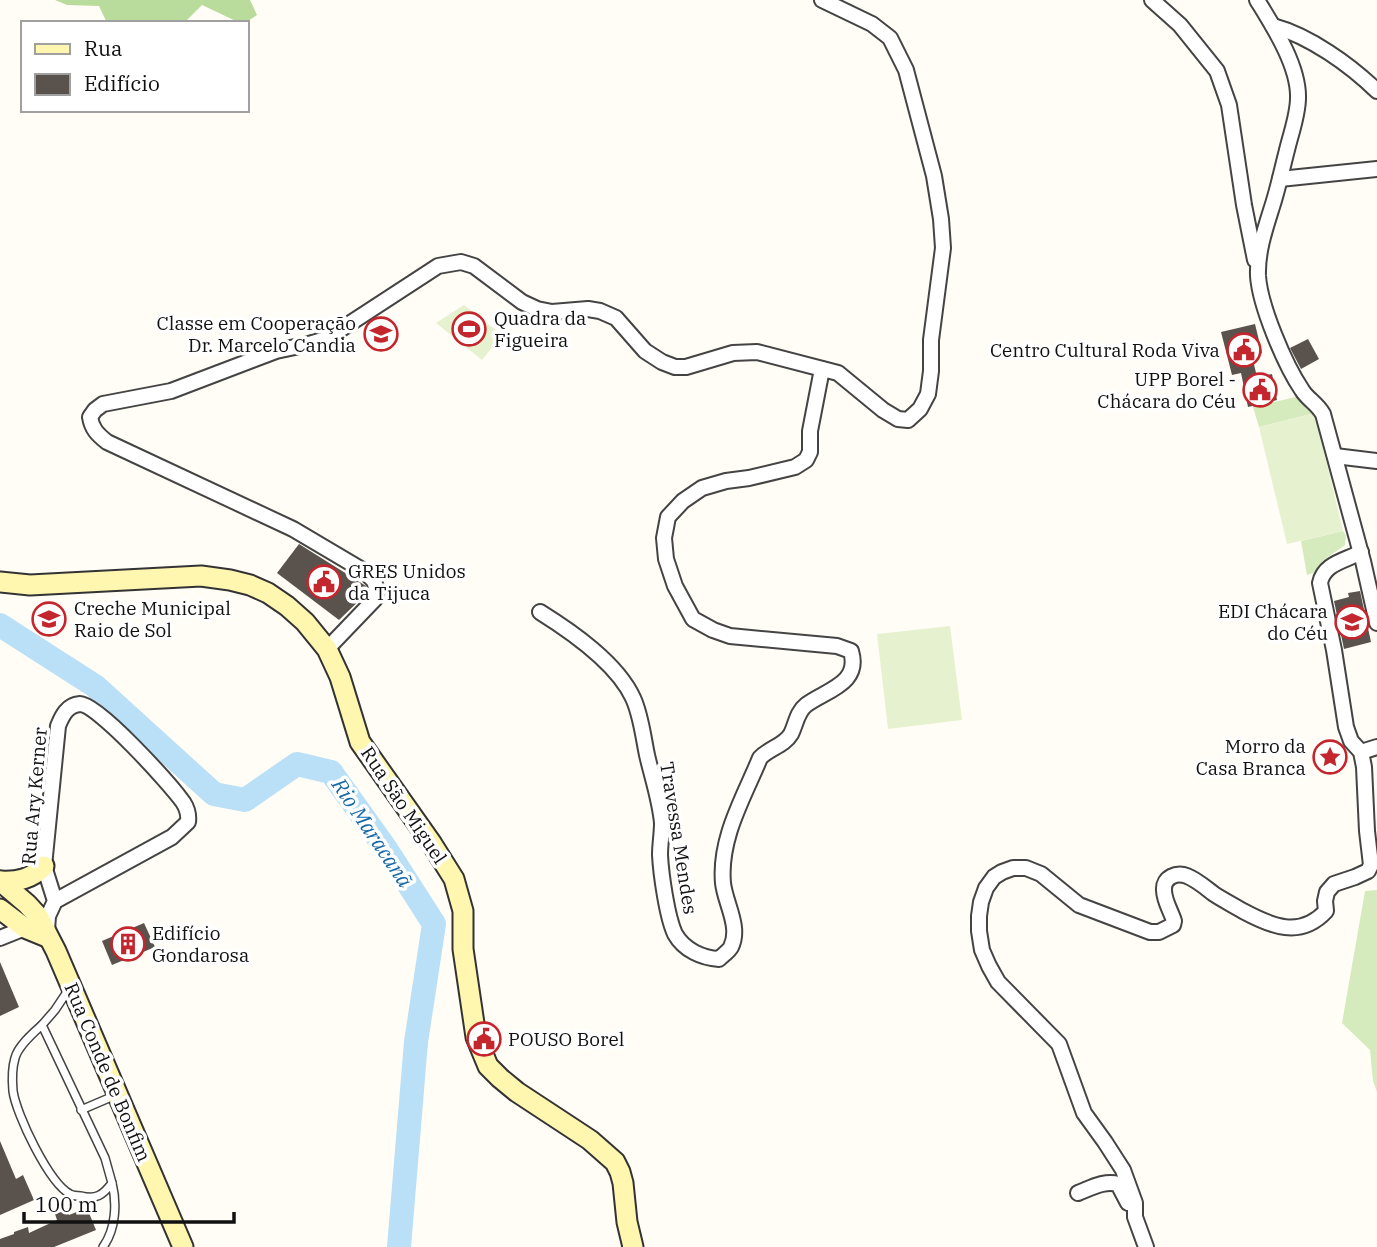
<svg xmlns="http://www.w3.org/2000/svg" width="1377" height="1247" font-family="'IBM Plex Serif',serif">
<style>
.green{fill:#d5ebbd}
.forest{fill:#b9dc9c}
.pitch{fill:#e6f2cf}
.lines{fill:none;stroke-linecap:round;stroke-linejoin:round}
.river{stroke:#b9e0f7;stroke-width:24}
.building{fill:#5a524d}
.lane-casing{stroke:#444;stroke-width:10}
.street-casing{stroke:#444;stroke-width:18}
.secondary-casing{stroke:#333;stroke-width:23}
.lane{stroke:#fff;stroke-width:7}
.street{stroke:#fff;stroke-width:14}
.secondary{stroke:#fff6b0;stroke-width:19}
.labels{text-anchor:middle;stroke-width:7;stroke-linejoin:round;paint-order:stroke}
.poi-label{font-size:19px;fill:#111;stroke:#fff;text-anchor:start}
.street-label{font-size:19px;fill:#111;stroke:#fff}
.water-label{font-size:21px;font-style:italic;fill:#1768a6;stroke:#fff}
</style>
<rect width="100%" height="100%" fill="#fffdf5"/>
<g class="green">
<polygon points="1300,396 1315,413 1259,427 1253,407"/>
<path d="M1343,531L1346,536L1345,545C1335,553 1320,559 1316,572L1307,575L1301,541Z"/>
<polygon points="1377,890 1377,1092 1373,1081 1370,1050 1342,1023 1365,891"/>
</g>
<polygon class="forest" points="55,0 250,0 257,15 245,23 240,23 202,5 184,23 107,23 99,6 67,5"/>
<g class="pitch">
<polygon points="464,305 502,335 482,360 436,323"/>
<polygon points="1315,413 1343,531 1287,544 1259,427"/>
<polygon points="950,626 962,720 888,729 877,634"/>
</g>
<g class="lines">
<polyline class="river" points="0,625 95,686 214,794 245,800 297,764 331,772 386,849 434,924 416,1042 399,1247"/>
</g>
<g class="building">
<polygon points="1255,324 1262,353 1252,356 1257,377 1272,374 1277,400 1248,407 1241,373 1232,375 1221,332"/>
<polygon points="1308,339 1319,359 1301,369 1290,348"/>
<polygon points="299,544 366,586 366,594 339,620 277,573"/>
<polygon points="1360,591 1371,642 1344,649 1334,601 1349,597 1348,593"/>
<polygon points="144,923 155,947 112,965 102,941"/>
<polygon points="0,962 19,1007 0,1016"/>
<polygon points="0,1141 16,1179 23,1175 34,1200 0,1215"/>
<polygon points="87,1208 96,1230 54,1247 0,1247 0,1239 14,1234 14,1232 28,1227 29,1233 57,1220 55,1214 67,1210 69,1215"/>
</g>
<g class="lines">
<defs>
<g id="lane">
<path d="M42,1025L105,1158L112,1183C103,1195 96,1200 81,1196C77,1196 73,1196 70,1194C49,1183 16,1114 13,1091C12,1080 12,1068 15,1058C18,1046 33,1033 42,1025Z"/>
<polyline points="42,1025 55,1010 69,989"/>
<polyline points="81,1110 116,1095"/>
<path d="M103,1247C116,1229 117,1203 112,1183"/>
</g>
<g id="street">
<polyline points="1152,0 1180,25 1217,71 1229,105 1244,205 1255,260"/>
<path d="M1257,0C1273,26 1299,66 1298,98C1298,115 1291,133 1287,150C1282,169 1278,189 1272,207C1265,229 1257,253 1258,276C1260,306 1285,365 1302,390C1308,400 1316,402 1323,414L1363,561L1377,623"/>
<path d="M1273,26C1310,36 1350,65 1377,91"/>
<polyline points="1280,179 1377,169"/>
<polyline points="1335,456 1377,461"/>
<path d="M540,612C572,632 617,663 633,698C641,715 643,736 647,755C652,777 660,800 662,823C662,834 660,844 660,855C661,874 667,917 675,934C684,950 702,958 719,959C723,955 729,951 731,947C741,927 725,903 723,883C719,838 744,797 760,758C769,748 784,746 791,734C796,724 797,712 806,705C826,690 861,684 851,651L837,646L730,636L713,630L693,619L675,586L666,559L664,538L668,517L683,501L702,488L726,481L749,478L795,467L806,460L810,452V431L822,369"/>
<path d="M327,649L375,599L377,590L374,581L364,571L293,529L107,442C97,434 92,429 90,417L95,410L103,404L171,391L276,351L309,344L326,339L438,266L461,262L474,266L522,302L537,309L552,312L588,309L600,311L616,318L645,351L662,362L675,367H686L733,353L757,352L838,373L883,410L898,419L908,420L920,409L928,394L931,371V340L943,248L941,219L934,176L906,70L890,38L872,24L822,0"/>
<polyline points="1361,752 1377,747"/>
<path d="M47,931L48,916L55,901L172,837L188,822C189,814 187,808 183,802C170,784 98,704 80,704C67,705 62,716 58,726L44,866L55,901"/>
<polyline points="0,938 25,928"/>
<path d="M1078,1193C1091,1188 1105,1180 1118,1184L1128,1203"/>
<path d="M1146,1247L1135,1217V1203L1123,1170L1105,1142L1084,1113L1059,1044L998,982L989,966L982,950L979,931V916L981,902L986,888L994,877L1002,872L1013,868H1026L1041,874L1079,905L1150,932H1159L1173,925L1174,921C1171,911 1164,901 1164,890C1163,877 1177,872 1187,876C1197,880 1206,888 1214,894C1223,900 1233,905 1243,911C1271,926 1300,939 1326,911L1325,901L1327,892L1334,884L1355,877L1368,871L1371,865L1367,831L1364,767L1361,752L1351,741L1346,727L1334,650L1320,583C1324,563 1345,561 1361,552"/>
</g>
<g id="secondary">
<polyline points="0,582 30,585 201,576 230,580 250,585 268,593 287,606 305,622 327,649 340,677 360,742 432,844 454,879 463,911 463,949 476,1037 488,1066 500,1078 517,1092 590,1140 615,1162 620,1172 623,1183 627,1222 633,1247"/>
<polyline points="0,881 27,904 38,916 56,951 183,1247"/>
<path d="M0,881C18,882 31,879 44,866"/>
<polyline points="0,909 25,928 47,937"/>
</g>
</defs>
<use href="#lane" class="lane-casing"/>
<use href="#street" class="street-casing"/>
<use href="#secondary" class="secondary-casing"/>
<use href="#lane" class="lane"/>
<use href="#street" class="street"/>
<use href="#secondary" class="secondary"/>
</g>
<defs>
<symbol id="stadium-ring" viewBox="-11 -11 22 22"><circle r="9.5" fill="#fff" stroke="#c4262e" stroke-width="1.5"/><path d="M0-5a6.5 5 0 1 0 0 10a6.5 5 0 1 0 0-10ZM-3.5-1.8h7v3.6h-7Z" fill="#c4262e"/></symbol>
<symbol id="school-ring" viewBox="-11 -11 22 22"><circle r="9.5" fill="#fff" stroke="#c4262e" stroke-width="1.5"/><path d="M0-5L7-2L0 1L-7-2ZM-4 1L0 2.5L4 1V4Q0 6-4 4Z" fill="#c4262e"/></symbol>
<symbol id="civic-ring" viewBox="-11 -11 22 22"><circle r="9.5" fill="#fff" stroke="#c4262e" stroke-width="1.5"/><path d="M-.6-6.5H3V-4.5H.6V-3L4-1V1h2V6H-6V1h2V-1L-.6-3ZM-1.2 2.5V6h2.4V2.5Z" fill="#c4262e"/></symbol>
<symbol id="sight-ring" viewBox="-11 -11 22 22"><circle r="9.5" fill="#fff" stroke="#c4262e" stroke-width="1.5"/><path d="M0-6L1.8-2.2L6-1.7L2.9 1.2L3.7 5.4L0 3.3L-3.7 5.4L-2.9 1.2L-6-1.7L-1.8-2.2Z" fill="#c4262e"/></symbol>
<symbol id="building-ring" viewBox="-11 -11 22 22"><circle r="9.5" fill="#fff" stroke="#c4262e" stroke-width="1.5"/><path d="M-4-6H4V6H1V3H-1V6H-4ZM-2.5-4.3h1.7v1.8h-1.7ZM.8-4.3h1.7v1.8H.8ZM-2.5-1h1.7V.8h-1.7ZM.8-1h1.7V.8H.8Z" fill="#c4262e"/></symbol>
</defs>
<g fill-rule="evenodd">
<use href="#stadium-ring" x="450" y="310" width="38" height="38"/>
<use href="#school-ring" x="362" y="315" width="38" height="38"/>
<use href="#civic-ring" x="1225" y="331" width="38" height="38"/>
<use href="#civic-ring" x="1241" y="371" width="38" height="38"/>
<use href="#civic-ring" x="305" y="563" width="38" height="38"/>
<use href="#school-ring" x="30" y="600" width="38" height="38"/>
<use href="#school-ring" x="1333" y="603" width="38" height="38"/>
<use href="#sight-ring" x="1311" y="738" width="38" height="38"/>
<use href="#building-ring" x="109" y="925" width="38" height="38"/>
<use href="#civic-ring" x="465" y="1020" width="38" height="38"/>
</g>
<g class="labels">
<g class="poi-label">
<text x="494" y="325">Quadra da<tspan x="494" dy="22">Figueira</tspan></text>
<text x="356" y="330" text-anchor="end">Classe em Cooperação<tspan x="356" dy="22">Dr. Marcelo Candia</tspan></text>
<text x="1220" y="357" text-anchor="end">Centro Cultural Roda Viva</text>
<text x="1236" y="386" text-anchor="end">UPP Borel -<tspan x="1236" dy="22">Chácara do Céu</tspan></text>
<text x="348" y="578">GRES Unidos<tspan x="348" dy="22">da Tijuca</tspan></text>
<text x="74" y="615">Creche Municipal<tspan x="74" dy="22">Raio de Sol</tspan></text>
<text x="1328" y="618" text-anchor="end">EDI Chácara<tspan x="1328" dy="22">do Céu</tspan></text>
<text x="1306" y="753" text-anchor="end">Morro da<tspan x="1306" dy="22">Casa Branca</tspan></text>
<text x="152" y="940">Edifício<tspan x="152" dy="22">Gondarosa</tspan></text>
<text x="508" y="1046">POUSO Borel</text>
</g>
<g class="street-label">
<text transform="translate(34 796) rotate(-85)" y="7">Rua Ary Kerner</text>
<text transform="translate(404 805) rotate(56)" y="7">Rua São Miguel</text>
<text transform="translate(679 838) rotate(81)" y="7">Travessa Mendes</text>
<text transform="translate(108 1072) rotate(67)" y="7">Rua Conde de Bonfim</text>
</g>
<g class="water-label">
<text transform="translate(372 833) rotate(56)" y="7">Rio Maracanã</text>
</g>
</g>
<rect x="21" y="21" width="228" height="91" fill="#ffffff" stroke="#a0a0a0" stroke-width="2"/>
<rect x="35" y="44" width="35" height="10" fill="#fff6b0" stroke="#a0a0a0" stroke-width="2"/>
<text x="84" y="56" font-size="21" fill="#111111">Rua</text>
<rect x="35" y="74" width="35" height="21" fill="#5a524d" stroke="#a0a0a0" stroke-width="2"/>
<text x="84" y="91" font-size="21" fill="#111111">Edifício</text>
<path d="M24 1212v10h210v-10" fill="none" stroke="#111111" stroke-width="3.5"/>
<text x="35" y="1212" font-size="21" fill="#111111" stroke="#ffffff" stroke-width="5" paint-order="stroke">100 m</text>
</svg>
